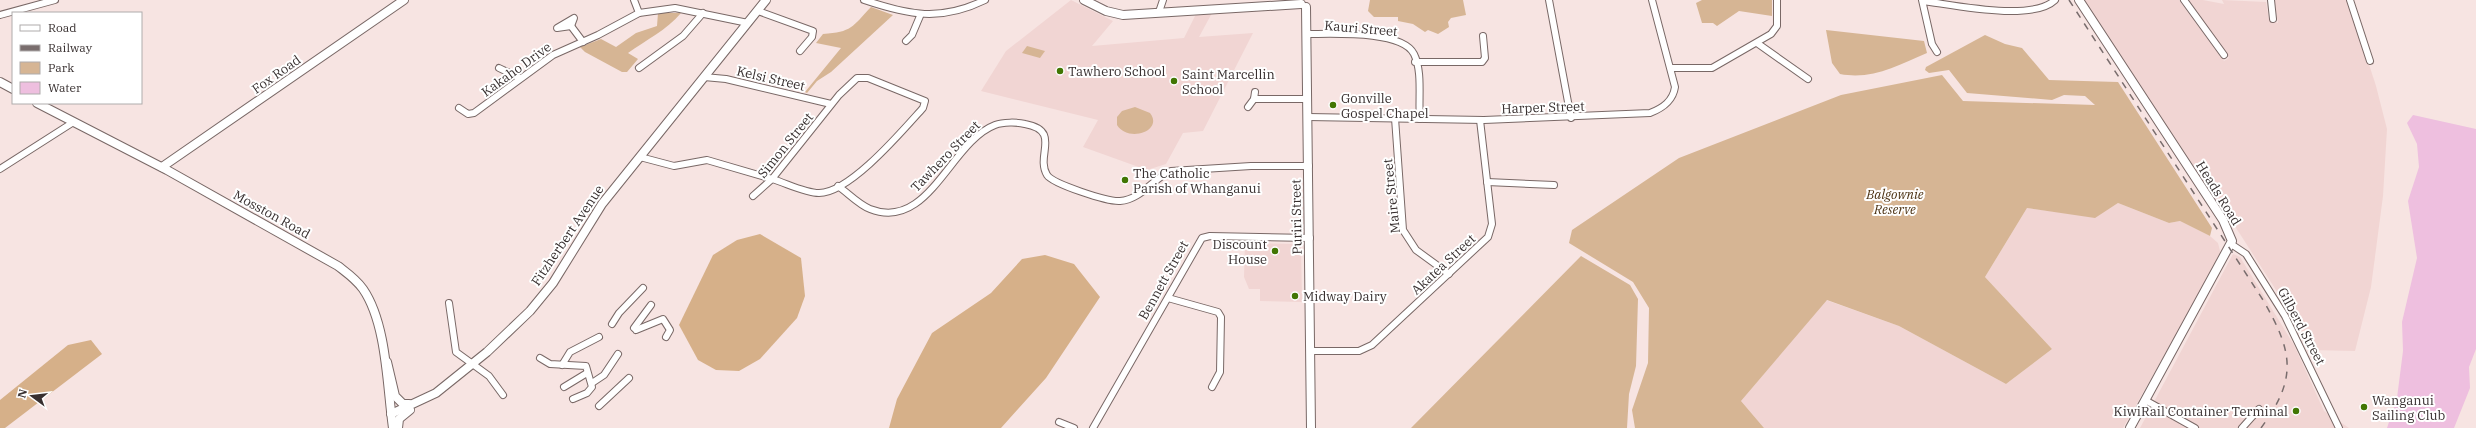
<svg xmlns="http://www.w3.org/2000/svg" width="2476" height="428" font-family="'IBM Plex Serif',serif">
<style>
.built{fill:#f1d5d3}
.green{fill:#d6b594}
.forest{fill:#d6b089}
.water{fill:#eebfdf}
.lines{fill:none;stroke-linecap:round;stroke-linejoin:round}
.street-casing{stroke:#796866;stroke-width:8}
.secondary-casing{stroke:#796866;stroke-width:10}
.street{stroke:#fff;stroke-width:6}
.secondary{stroke:#fff;stroke-width:8}
.rail{stroke:#796d6d;stroke-width:1.5;stroke-dasharray:7 7;stroke-linecap:butt}
.poi-dot{fill:#417603;stroke:#fff;stroke-width:1.5}
.labels{text-anchor:middle;stroke-width:4;stroke-linejoin:round;paint-order:stroke}
.street-label{font-size:13px;fill:#372f2f;stroke:#fff}
.poi-label{font-size:13px;fill:#372f2f;stroke:#fff;text-anchor:start}
.park-label{font-size:13px;font-style:italic;fill:#4a3011;stroke:#fff}
</style>
<rect width="100%" height="100%" fill="#f7e4e2"/>
<g class="built">
<polygon points="1071,0 1113,21 1092,46 1184,38 1196,14 1212,13 1199,37 1253,33 1203,131 1183,133 1166,164 1147,170 1083,147 1098,120 981,91 1006,51"/>
<polygon points="2081,0 2179,0 2224,61 2229,58 2188,0 2203,0 2224,4 2222,0 2266,2 2269,20 2278,23 2274,0 2348,0 2376,86 2387,129 2383,196 2371,287 2355,351 2310,350 2299,326 2240,234"/>
<polygon points="2118,203 2169,223 2180,221 2210,236 2218,243 2221,255 2123,428 1764,428 1741,401 1826,300 1899,326 2006,384 2052,349 1985,277 2027,208 2095,217"/>
<polygon points="1245,243 1301,244 1302,302 1260,301 1260,289 1249,289 1244,277"/>
<polygon points="2233,254 2240,257 2294,345 2324,411 2349,428 2140,428"/>
</g>
<g class="green">
<polygon points="1370,0 1463,0 1466,15 1451,18 1448,22 1449,27 1438,34 1428,30 1425,32 1413,24 1398,21 1398,17 1374,17 1368,11"/>
<polygon points="1702,0 1772,0 1772,16 1739,11 1717,26 1713,23 1702,23 1696,3"/>
<path d="M871,7L893,15L831,72L817,81L807,93L805,92L841,48L816,43L823,34C852,32 852,27 871,7Z"/>
<path d="M658,13H681C667,30 646,40 628,53L638,59L627,72H622L585,52L580,47L601,39L616,47L636,33L657,26Z"/>
<path d="M1826,30L1924,41L1927,53C1897,66 1872,80 1840,74L1832,63Z"/>
<polygon points="1985,35 2005,44 2022,48 2049,80 2118,82 2212,228 2210,236 2180,221 2169,223 2118,203 2095,218 2027,208 1985,277 2052,349 2006,384 1899,326 1827,300 1741,401 1764,428 1635,428 1632,410 1648,363 1649,308 1633,282 1569,243 1572,230 1679,158 1841,95 1942,75 1963,101 2095,105 2085,96 2064,95 2052,100 1967,93 1949,70 1929,73 1925,70 1926,67"/>
<polygon points="1027,46 1045,51 1040,58 1022,53"/>
<path d="M1135,107L1150,113C1164,131 1128,143 1117,125V117L1122,111Z"/>
<polygon points="1581,256 1630,285 1638,299 1636,366 1629,394 1627,428 1411,428"/>
</g>
<g class="forest">
<polygon points="760,234 801,258 805,296 797,318 760,359 739,371 716,370 698,360 679,325 713,255 737,240"/>
<polygon points="1045,255 1074,264 1100,297 1046,378 1001,428 889,428 897,399 932,333 991,293 1022,259"/>
<polygon points="91,340 102,354 5,428 0,428 0,400 68,345"/>
</g>
<polygon class="water" points="2413,115 2476,129 2476,349 2469,367 2470,388 2454,428 2387,428 2397,398 2403,351 2402,322 2417,258 2408,201 2419,167 2417,144 2407,123"/>
<g class="lines">
<defs>
<g id="street">
<polyline points="634,0 639,13"/>
<path d="M864,0C909,15 940,22 985,0"/>
<polyline points="1549,0 1571,118"/>
<polyline points="1922,0 1932,44 1937,52"/>
<polyline points="2184,0 2224,55"/>
<polyline points="2271,0 2273,19"/>
<polyline points="2350,0 2370,61"/>
<path d="M1923,1C1954,5 2032,22 2055,0"/>
<polyline points="758,11 813,31 812,37 800,51"/>
<polyline points="1159,12 1163,0"/>
<polyline points="0,15 55,0"/>
<polygon points="574,18 571,26 557,28"/>
<polyline points="571,26 583,42"/>
<path d="M1308,34C1332,34 1402,30 1414,54C1423,72 1418,100 1420,119"/>
<polyline points="906,41 912,35 920,16"/>
<polyline points="1757,43 1808,79"/>
<polyline points="1415,62 1482,62 1485,58 1483,36"/>
<polyline points="499,68 520,78"/>
<polyline points="639,68 683,36 703,13"/>
<polyline points="1671,68 1712,68 1771,34 1777,26 1777,0"/>
<polyline points="704,77 726,79 831,104"/>
<path d="M857,78H868L925,101L923,108C903,130 850,193 819,193C805,193 786,183 772,179L839,95Z"/>
<polyline points="1254,99 1308,99"/>
<polyline points="1248,107 1254,99 1255,92"/>
<polyline points="459,108 468,114 474,113 553,55 598,35 639,13 675,8 748,23"/>
<path d="M1308,117L1484,120L1650,113C1663,108 1673,101 1675,87L1652,0"/>
<polyline points="1395,118 1403,230 1416,250 1449,274"/>
<polyline points="640,157 674,166 707,160 772,179"/>
<polyline points="0,169 72,123"/>
<polyline points="1487,182 1554,185"/>
<path d="M838,186C848,193 859,205 870,209C929,232 950,142 995,125C1003,122 1017,122 1025,124C1062,131 1035,155 1047,175C1053,184 1108,202 1120,201C1142,199 1152,179 1171,171L1251,166H1309"/>
<polyline points="753,196 772,179"/>
<polyline points="2231,244 2246,254 2285,316 2339,428"/>
<polyline points="1168,298 1218,312 1221,317 1220,372 1212,387"/>
<polyline points="449,303 456,352 489,376 503,395"/>
<polyline points="612,324 619,313 643,288"/>
<polyline points="634,328 651,305"/>
<polyline points="636,330 663,319 670,330 666,337"/>
<polyline points="1311,351 1359,351 1372,345 1488,237 1492,224 1480,120"/>
<polyline points="540,358 550,364 586,366 592,387 587,393 573,399"/>
<polyline points="562,365 570,352 599,337"/>
<polyline points="592,383 604,375 618,354"/>
<polyline points="564,387 587,373"/>
<polyline points="2145,400 2195,428"/>
<polyline points="599,406 629,378"/>
<polyline points="1059,422 1074,428"/>
<polyline points="1093,428 1202,238 1210,236 1310,238"/>
<polyline points="2242,428 2259,409"/>
</g>
<g id="secondary">
<polyline points="1084,0 1106,11 1123,15 1301,4"/>
<polyline points="2079,0 2223,220 2232,241 2130,428"/>
<polyline points="1306,7 1311,428"/>
<polyline points="0,82 13,89"/>
<path d="M37,103L167,170L338,266C347,273 356,279 363,289C387,324 387,386 393,428"/>
<polyline points="162,167 404,0"/>
<polyline points="387,362 395,396 403,404 409,404"/>
<polyline points="391,414 436,393 487,352 530,311 553,283 602,204 766,0"/>
<polyline points="398,428 399,419 410,410"/>
</g>
</defs>
<use href="#street" class="street-casing"/>
<use href="#secondary" class="secondary-casing"/>
<use href="#street" class="street"/>
<use href="#secondary" class="secondary"/>
<path class="rail" d="M2069,0L2263,300C2293,352 2298,378 2261,428"/>
</g>
<g class="poi-dot">
<circle cx="1060" cy="71" r="4"/>
<circle cx="1174" cy="81" r="4"/>
<circle cx="1333" cy="105" r="4"/>
<circle cx="1125" cy="180" r="4"/>
<circle cx="1275" cy="251" r="4"/>
<circle cx="1295" cy="296" r="4"/>
<circle cx="2364" cy="407" r="4"/>
<circle cx="2296" cy="411" r="4"/>
</g>
<g class="labels">
<g class="street-label">
<text transform="translate(1361 28) rotate(5)" y="5">Kauri Street</text>
<text transform="translate(516 69) rotate(-36)" y="5">Kakaho Drive</text>
<text transform="translate(276 74) rotate(-35)" y="5">Fox Road</text>
<text transform="translate(771 78) rotate(13)" y="5">Kelsi Street</text>
<text transform="translate(1543 107) rotate(-2)" y="5">Harper Street</text>
<text transform="translate(785 145) rotate(-51)" y="5">Simon Street</text>
<text transform="translate(945 156) rotate(-46)" y="5">Tawhero Street</text>
<text transform="translate(2219 193) rotate(58)" y="5">Heads Road</text>
<text transform="translate(1391 196) rotate(-96)" y="5">Maire Street</text>
<text transform="translate(272 214) rotate(29)" y="5">Mosston Road</text>
<text transform="translate(1296 217) rotate(-91)" y="5">Puriri Street</text>
<text transform="translate(567 235) rotate(-56)" y="5">Fitzherbert Avenue</text>
<text transform="translate(1443 264) rotate(-43)" y="5">Akatea Street</text>
<text transform="translate(1163 280) rotate(-61)" y="5">Bennett Street</text>
<text transform="translate(2302 326) rotate(62)" y="5">Gilberd Street</text>
</g>
<g class="poi-label">
<text x="1068" y="76">Tawhero School</text>
<text x="1182" y="79">Saint Marcellin<tspan x="1182" dy="15">School</tspan></text>
<text x="1341" y="103">Gonville<tspan x="1341" dy="15">Gospel Chapel</tspan></text>
<text x="1133" y="178">The Catholic<tspan x="1133" dy="15">Parish of Whanganui</tspan></text>
<text x="1267" y="249" text-anchor="end">Discount<tspan x="1267" dy="15">House</tspan></text>
<text x="1303" y="301">Midway Dairy</text>
<text x="2372" y="405">Wanganui<tspan x="2372" dy="15">Sailing Club</tspan></text>
<text x="2288" y="416" text-anchor="end">KiwiRail Container Terminal</text>
</g>
<g class="park-label">
<text x="1895" y="199">Balgownie<tspan x="1895" dy="15">Reserve</tspan></text>
</g>
</g>
<rect x="12" y="12" width="130" height="92" fill="#ffffff" stroke="#afacac"/>
<rect x="20" y="25" width="20" height="6" fill="#ffffff" stroke="#afacac"/>
<text x="48" y="32" font-size="12" fill="#372f2f">Road</text>
<rect x="20" y="45" width="20" height="6" fill="#796d6d" stroke="#afacac"/>
<text x="48" y="52" font-size="12" fill="#372f2f">Railway</text>
<rect x="20" y="62" width="20" height="12" fill="#d6b594" stroke="#afacac"/>
<text x="48" y="72" font-size="12" fill="#372f2f">Park</text>
<rect x="20" y="82" width="20" height="12" fill="#eebfdf" stroke="#afacac"/>
<text x="48" y="92" font-size="12" fill="#372f2f">Water</text>
<g transform="translate(32 396) rotate(285)" stroke="#ffffff" stroke-width="3" paint-order="stroke">
<path d="M0-3L7 15L0 10L-7 15Z" fill="#372f2f"/>
<text y="-6" font-size="11" font-weight="bold" text-anchor="middle" fill="#372f2f">N</text>
</g>
</svg>
